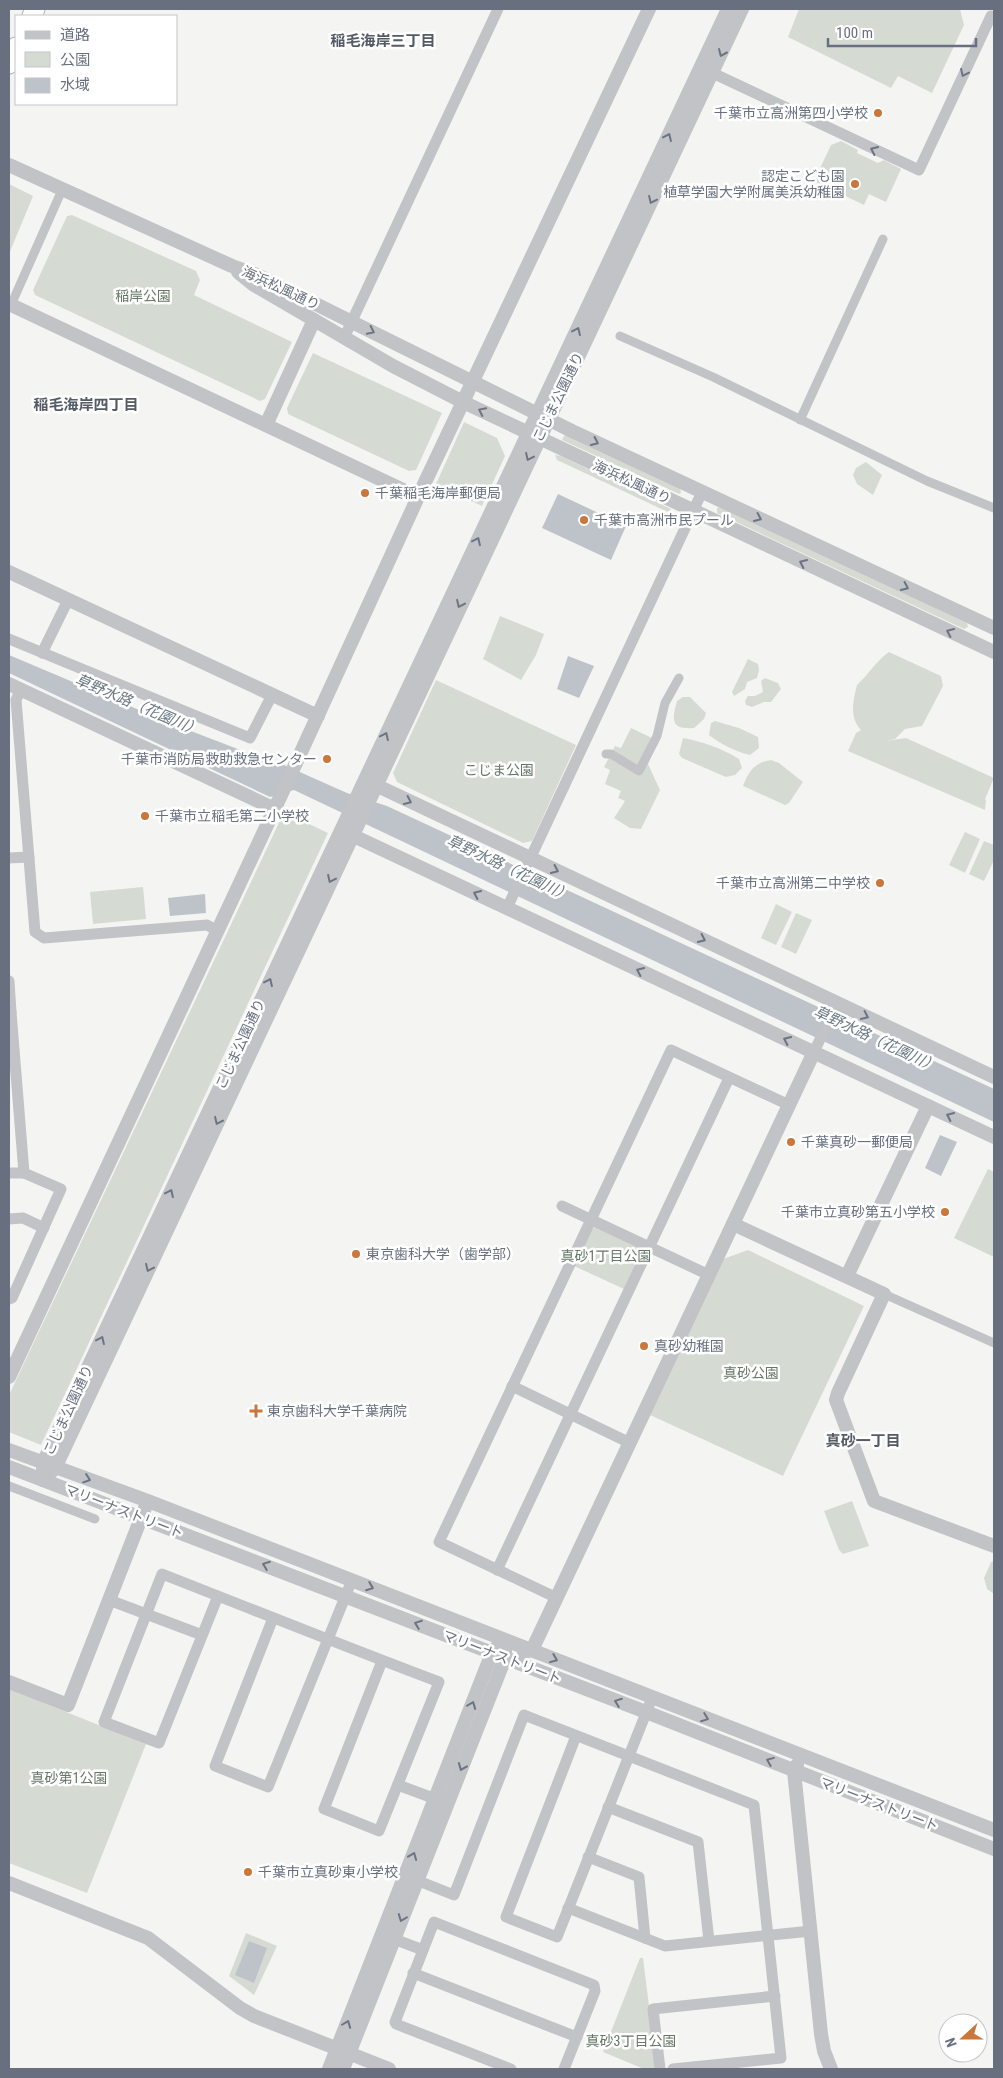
<svg xmlns="http://www.w3.org/2000/svg" width="1003" height="2078" font-family="'Roboto Condensed','Noto Sans JP',sans-serif">
<style>
.green{fill:#d5dbd3}
.water{fill:#bdc3c9}
.lines{fill:none;stroke-linecap:round;stroke-linejoin:round}
.trunk-casing{stroke:#b4b5b9;stroke-width:21}
.pedestrian{stroke:#c1c3c6;stroke-width:9}
.minor{stroke:#c1c3c6;stroke-width:11}
.tertiary{stroke:#c1c3c6;stroke-width:14}
.trunk{stroke:#fff;stroke-width:19}
.oneway{stroke:#6c7483}
.poi-dot{fill:#cb763b;stroke:#fff;stroke-width:2}
.labels{text-anchor:middle;stroke-width:5;stroke-linejoin:round;paint-order:stroke}
.poi-label{font-size:14px;fill:#68707f;stroke:#fff;text-anchor:start}
.street-label{font-size:14px;fill:#68707f;stroke:#fff}
.park-label{font-size:14px;fill:#676;stroke:#fff}
.neighbourhood-label{font-size:15px;font-weight:bold;fill:#545b65;stroke:#fff}
.water-label{font-size:15px;font-style:italic;fill:#697782;stroke:#fff}
</style>
<rect width="100%" height="100%" fill="#f4f5f2"/>
<g class="green">
<polygon points="799,9 960,9 964,25 932,93 898,76 891,88 788,37"/>
<polygon points="841,141 858,150 857,153 878,163 884,160 901,169 886,202 869,194 864,205 814,181 831,145"/>
<polygon points="9,184 33,196 9,254"/>
<polygon points="72,215 196,271 200,280 194,295 292,342 265,399 260,401 35,295 33,290 67,216"/>
<polygon points="313,353 442,413 416,470 409,471 288,414 287,408"/>
<polygon points="464,422 497,438 505,456 482,506 436,484"/>
<polygon points="565,434 680,488 681,493 679,494 562,440"/>
<polygon points="555,455 561,456 671,509 670,513 557,460"/>
<polygon points="866,462 882,475 873,495 857,484 853,475 856,468"/>
<polygon points="720,507 967,623 968,627 964,629 717,513 717,508"/>
<polygon points="500,616 544,634 536,655 521,680 483,659"/>
<path d="M889,652L941,676L943,686L922,726L905,729L895,739L885,741L906,738L994,778L985,799L986,800L985,810L848,751L856,733L861,730C849,717 853,701 857,685C869,674 876,661 889,652Z"/>
<polygon points="748,659 758,664 759,670 757,678 747,682 745,689 734,696 732,692"/>
<polygon points="765,678 778,683 781,689 771,702 764,702 752,707 746,705 745,701 748,696 755,696 763,692 761,681"/>
<polygon points="436,680 576,745 532,841 523,843 397,782 393,773"/>
<path d="M683,697H690L706,713L704,719L694,728C670,730 672,719 677,701Z"/>
<path d="M715,721L739,728L758,737L759,748L750,755C737,752 720,744 709,735L711,723Z"/>
<polygon points="631,728 650,737 656,745 648,764 660,790 641,829 630,828 614,818 625,801 618,798 621,791 605,784 610,770 604,767 615,746 621,748"/>
<path d="M683,738C704,742 721,748 739,759L742,768L735,775L726,777L682,758L679,754Z"/>
<path d="M771,760L779,763L803,782L789,803L785,805L743,786C748,772 755,762 771,760Z"/>
<polygon points="284,812 328,833 41,1445 9,1432 9,1395"/>
<polygon points="965,832 980,839 965,873 949,865"/>
<polygon points="984,841 994,845 994,860 984,881 969,874"/>
<polygon points="143,887 146,919 93,924 90,892"/>
<polygon points="776,904 792,912 776,945 761,938"/>
<polygon points="796,913 812,920 796,954 781,947"/>
<polygon points="988,1169 994,1172 994,1257 954,1238"/>
<polygon points="596,1227 640,1247 641,1251 624,1289 574,1266 591,1229"/>
<polygon points="748,1250 864,1306 783,1476 650,1415 723,1259"/>
<polygon points="852,1501 869,1546 843,1554 839,1550 824,1511"/>
<polygon points="994,1561 994,1594 987,1589 984,1578 991,1562"/>
<polygon points="9,1689 146,1744 87,1893 9,1863"/>
<polygon points="246,1933 277,1946 254,1995 229,1976"/>
<polygon points="640,1958 643,1958 657,2069 644,2069 603,2052"/>
</g>
<g class="water">
<polygon points="558,494 626,526 611,560 542,528"/>
<polygon points="9,655 170,723 261,758 284,765 347,793 387,806 994,1089 994,1122 294,790 270,797 9,673"/>
<polygon points="568,656 594,666 579,698 557,689"/>
<polygon points="205,894 206,913 170,916 168,898"/>
<polygon points="940,1135 957,1142 941,1176 925,1168"/>
<polygon points="249,1941 267,1948 254,1983 235,1975"/>
</g>
<g class="lines">
<defs>
<g id="trunk">
<polyline points="32,16 35,9"/>
<polyline points="9,64 16,47"/>
</g>
</defs>
<use href="#trunk" class="trunk-casing"/>
<g class="pedestrian">
<polyline points="11,305 62,190"/>
<polyline points="620,336 713,377 927,481 994,508"/>
<polyline points="800,420 883,239"/>
<polyline points="606,754 611,754 639,771 657,736 665,703 679,678"/>
<polyline points="884,1294 994,1343"/>
<polyline points="9,1486 95,1519"/>
</g>
<g class="minor">
<polyline points="704,69 919,170 991,16 994,18"/>
<polyline points="344,338 498,9"/>
<polyline points="9,639 250,738 272,695"/>
<polyline points="42,653 68,600"/>
<polyline points="21,689 16,700 35,932 44,938 207,925 218,931"/>
<polyline points="9,858 29,857"/>
<polyline points="507,908 702,492"/>
<polyline points="9,981 11,1012 9,1012"/>
<polyline points="11,1012 24,1173"/>
<polyline points="814,1052 837,1003"/>
<polyline points="9,1173 24,1173 61,1189 12,1298 9,1299"/>
<polyline points="562,1206 709,1275"/>
<polyline points="9,1219 23,1218 44,1228"/>
<polyline points="512,1386 630,1443"/>
<polyline points="497,1570 729,1078"/>
<path d="M218,1596L159,1743L104,1722L162,1574C254,1610 346,1647 439,1682L379,1831L324,1809L382,1661"/>
<polyline points="557,1598 439,1542 671,1050 789,1105"/>
<polyline points="109,1600 202,1635"/>
<polyline points="273,1618 215,1766 268,1787 352,1580"/>
<polyline points="576,1736 506,1917 557,1937 652,1698"/>
<polyline points="398,1785 441,1801"/>
<polyline points="608,1807 698,1842 709,1941"/>
<polyline points="588,1857 639,1877 645,1938"/>
<polyline points="411,1878 454,1895 524,1715 754,1805 781,2058 673,2069"/>
<polyline points="568,1908 665,1946 811,1931"/>
<polyline points="394,1939 423,1950"/>
<polyline points="413,1973 577,2037"/>
<polyline points="511,2069 396,2024 395,2022 434,1922 594,1985 595,1991 564,2069"/>
<polyline points="660,2069 653,2009 775,1996"/>
</g>
<g class="tertiary">
<polyline points="9,165 232,266 257,275 572,431 994,628"/>
<polyline points="238,272 254,285 393,366 463,402 994,652"/>
<polyline points="9,304 418,497"/>
<polyline points="266,425 314,320"/>
<polyline points="9,572 318,716"/>
<polyline points="9,684 275,809"/>
<polyline points="367,781 994,1077"/>
<polyline points="343,831 994,1137"/>
<polyline points="733,1224 884,1294 838,1393 836,1400 874,1501 994,1546"/>
<polyline points="847,1276 928,1106"/>
<polyline points="9,1377 296,763 418,497 649,9"/>
<polyline points="9,1450 148,1501 994,1830"/>
<polyline points="9,1467 646,1712 994,1849"/>
<polyline points="43,1480 55,1468 742,9"/>
<polyline points="43,1480 43,1463 728,9"/>
<polyline points="524,1652 532,1650 814,1052"/>
<polyline points="9,1682 68,1705 145,1508"/>
<polyline points="797,1765 794,1771 821,2034 824,2051 831,2069"/>
<polyline points="9,1883 148,1938 240,2008 254,2016 389,2069"/>
<polyline points="329,2069 492,1653 497,1647"/>
<polyline points="343,2069 505,1658 505,1649"/>
</g>
<use href="#trunk" class="trunk"/>
</g>
<defs><path id="oneway-chevron" d="M-2-3.5L2.5 0L-2 3.5" fill="none" stroke-width="1.6" stroke-linecap="round" stroke-linejoin="round" transform="scale(1.25)"/></defs>
<g class="oneway">
<use href="#oneway-chevron" transform="translate(722 53) rotate(114)"/>
<use href="#oneway-chevron" transform="translate(964 73) rotate(115)"/>
<use href="#oneway-chevron" transform="translate(668 137) rotate(-65)"/>
<use href="#oneway-chevron" transform="translate(874 150) rotate(-155)"/>
<use href="#oneway-chevron" transform="translate(652 200) rotate(115)"/>
<use href="#oneway-chevron" transform="translate(371 331) rotate(26)"/>
<use href="#oneway-chevron" transform="translate(577 331) rotate(-65)"/>
<use href="#oneway-chevron" transform="translate(482 411) rotate(-154)"/>
<use href="#oneway-chevron" transform="translate(595 442) rotate(25)"/>
<use href="#oneway-chevron" transform="translate(529 457) rotate(115)"/>
<use href="#oneway-chevron" transform="translate(758 518) rotate(25)"/>
<use href="#oneway-chevron" transform="translate(477 541) rotate(-65)"/>
<use href="#oneway-chevron" transform="translate(803 563) rotate(-155)"/>
<use href="#oneway-chevron" transform="translate(905 587) rotate(25)"/>
<use href="#oneway-chevron" transform="translate(460 604) rotate(115)"/>
<use href="#oneway-chevron" transform="translate(950 632) rotate(-155)"/>
<use href="#oneway-chevron" transform="translate(385 736) rotate(-65)"/>
<use href="#oneway-chevron" transform="translate(408 801) rotate(25)"/>
<use href="#oneway-chevron" transform="translate(555 870) rotate(25)"/>
<use href="#oneway-chevron" transform="translate(331 879) rotate(115)"/>
<use href="#oneway-chevron" transform="translate(477 894) rotate(-155)"/>
<use href="#oneway-chevron" transform="translate(702 939) rotate(25)"/>
<use href="#oneway-chevron" transform="translate(640 971) rotate(-155)"/>
<use href="#oneway-chevron" transform="translate(269 982) rotate(-65)"/>
<use href="#oneway-chevron" transform="translate(865 1016) rotate(25)"/>
<use href="#oneway-chevron" transform="translate(787 1040) rotate(-155)"/>
<use href="#oneway-chevron" transform="translate(950 1116) rotate(-155)"/>
<use href="#oneway-chevron" transform="translate(218 1121) rotate(115)"/>
<use href="#oneway-chevron" transform="translate(170 1193) rotate(-65)"/>
<use href="#oneway-chevron" transform="translate(149 1268) rotate(115)"/>
<use href="#oneway-chevron" transform="translate(101 1340) rotate(-65)"/>
<use href="#oneway-chevron" transform="translate(87 1479) rotate(19)"/>
<use href="#oneway-chevron" transform="translate(266 1565) rotate(-159)"/>
<use href="#oneway-chevron" transform="translate(370 1587) rotate(21)"/>
<use href="#oneway-chevron" transform="translate(418 1624) rotate(-159)"/>
<use href="#oneway-chevron" transform="translate(554 1659) rotate(22)"/>
<use href="#oneway-chevron" transform="translate(618 1702) rotate(-159)"/>
<use href="#oneway-chevron" transform="translate(472 1705) rotate(-69)"/>
<use href="#oneway-chevron" transform="translate(705 1718) rotate(21)"/>
<use href="#oneway-chevron" transform="translate(770 1761) rotate(-158)"/>
<use href="#oneway-chevron" transform="translate(462 1767) rotate(112)"/>
<use href="#oneway-chevron" transform="translate(413 1856) rotate(-68)"/>
<use href="#oneway-chevron" transform="translate(402 1918) rotate(111)"/>
<use href="#oneway-chevron" transform="translate(347 2024) rotate(-69)"/>
</g>
<g class="poi-dot">
<circle cx="878" cy="113" r="5"/>
<circle cx="855" cy="184" r="5"/>
<circle cx="365" cy="493" r="5"/>
<circle cx="584" cy="520" r="5"/>
<circle cx="327" cy="759" r="5"/>
<circle cx="145" cy="816" r="5"/>
<circle cx="880" cy="883" r="5"/>
<circle cx="791" cy="1142" r="5"/>
<circle cx="945" cy="1212" r="5"/>
<circle cx="356" cy="1254" r="5"/>
<circle cx="644" cy="1346" r="5"/>
<path d="M253.5 1403.5h5v5h5v5h-5v5h-5v-5h-5v-5h5z"/>
<circle cx="248" cy="1872" r="5"/>
</g>
<g class="labels">
<g class="poi-label">
<text x="868" y="118" text-anchor="end">千葉市立高洲第四小学校</text>
<text x="845" y="181" text-anchor="end">認定こども園<tspan x="845" dy="16">植草学園大学附属美浜幼稚園</tspan></text>
<text x="375" y="498">千葉稲毛海岸郵便局</text>
<text x="594" y="525">千葉市高洲市民プール</text>
<text x="317" y="764" text-anchor="end">千葉市消防局救助救急センター</text>
<text x="155" y="821">千葉市立稲毛第二小学校</text>
<text x="870" y="888" text-anchor="end">千葉市立高洲第二中学校</text>
<text x="801" y="1147">千葉真砂一郵便局</text>
<text x="935" y="1217" text-anchor="end">千葉市立真砂第五小学校</text>
<text x="366" y="1259">東京歯科大学（歯学部）</text>
<text x="654" y="1351">真砂幼稚園</text>
<text x="267" y="1416">東京歯科大学千葉病院</text>
<text x="258" y="1877">千葉市立真砂東小学校</text>
</g>
<g class="street-label">
<text transform="translate(281 288) rotate(25)" y="5">海浜松風通り</text>
<text transform="translate(558 397) rotate(-64)" y="5">こじま公園通り</text>
<text transform="translate(632 482) rotate(25)" y="5">海浜松風通り</text>
<text transform="translate(240 1044) rotate(-65)" y="5">こじま公園通り</text>
<text transform="translate(68 1410) rotate(-65)" y="5">こじま公園通り</text>
<text transform="translate(124 1511) rotate(21)" y="5">マリーナストリート</text>
<text transform="translate(502 1657) rotate(21)" y="5">マリーナストリート</text>
<text transform="translate(879 1804) rotate(21)" y="5">マリーナストリート</text>
</g>
<g class="park-label">
<text x="143" y="301">稲岸公園</text>
<text x="499" y="775">こじま公園</text>
<text x="606" y="1261">真砂1丁目公園</text>
<text x="751" y="1378">真砂公園</text>
<text x="69" y="1783">真砂第1公園</text>
<text x="631" y="2046">真砂3丁目公園</text>
</g>
<g class="neighbourhood-label">
<text x="383" y="46">稲毛海岸三丁目</text>
<text x="86" y="410">稲毛海岸四丁目</text>
<text x="863" y="1446">真砂一丁目</text>
</g>
<g class="water-label">
<text transform="translate(138 705) rotate(23)" y="5">草野水路（花園川）</text>
<text transform="translate(509 868) rotate(25)" y="5">草野水路（花園川）</text>
<text transform="translate(876 1039) rotate(25)" y="5">草野水路（花園川）</text>
</g>
</g>
<rect width="1003" height="2078" fill="none" stroke="#68707f" stroke-width="20"/>
<rect x="15" y="15" width="162" height="90" fill="#ffffff" stroke="#c3c6cc"/>
<rect x="25" y="31" width="25" height="8" fill="#c1c3c6" stroke="#c3c6cc"/>
<text x="60" y="40" font-size="15" fill="#68707f">道路</text>
<rect x="25" y="52" width="25" height="15" fill="#d5dbd3" stroke="#c3c6cc"/>
<text x="60" y="65" font-size="15" fill="#68707f">公園</text>
<rect x="25" y="78" width="25" height="15" fill="#bdc3c9" stroke="#c3c6cc"/>
<text x="60" y="90" font-size="15" fill="#68707f">水域</text>
<g transform="translate(963 2038) rotate(249)"><circle r="24" fill="#ffffff" stroke="#c3c6cc"/>
<path d="M0-4L9 19L0 12L-9 19Z" fill="#cb763b"/>
<text y="-8" font-size="14" font-weight="bold" text-anchor="middle" fill="#68707f">N</text>
</g>
<path d="M828 38v8h148v-8" fill="none" stroke="#68707f" stroke-width="2.5"/>
<text x="836" y="38" font-size="15" fill="#68707f" stroke="#ffffff" stroke-width="4" paint-order="stroke">100 m</text>
</svg>
